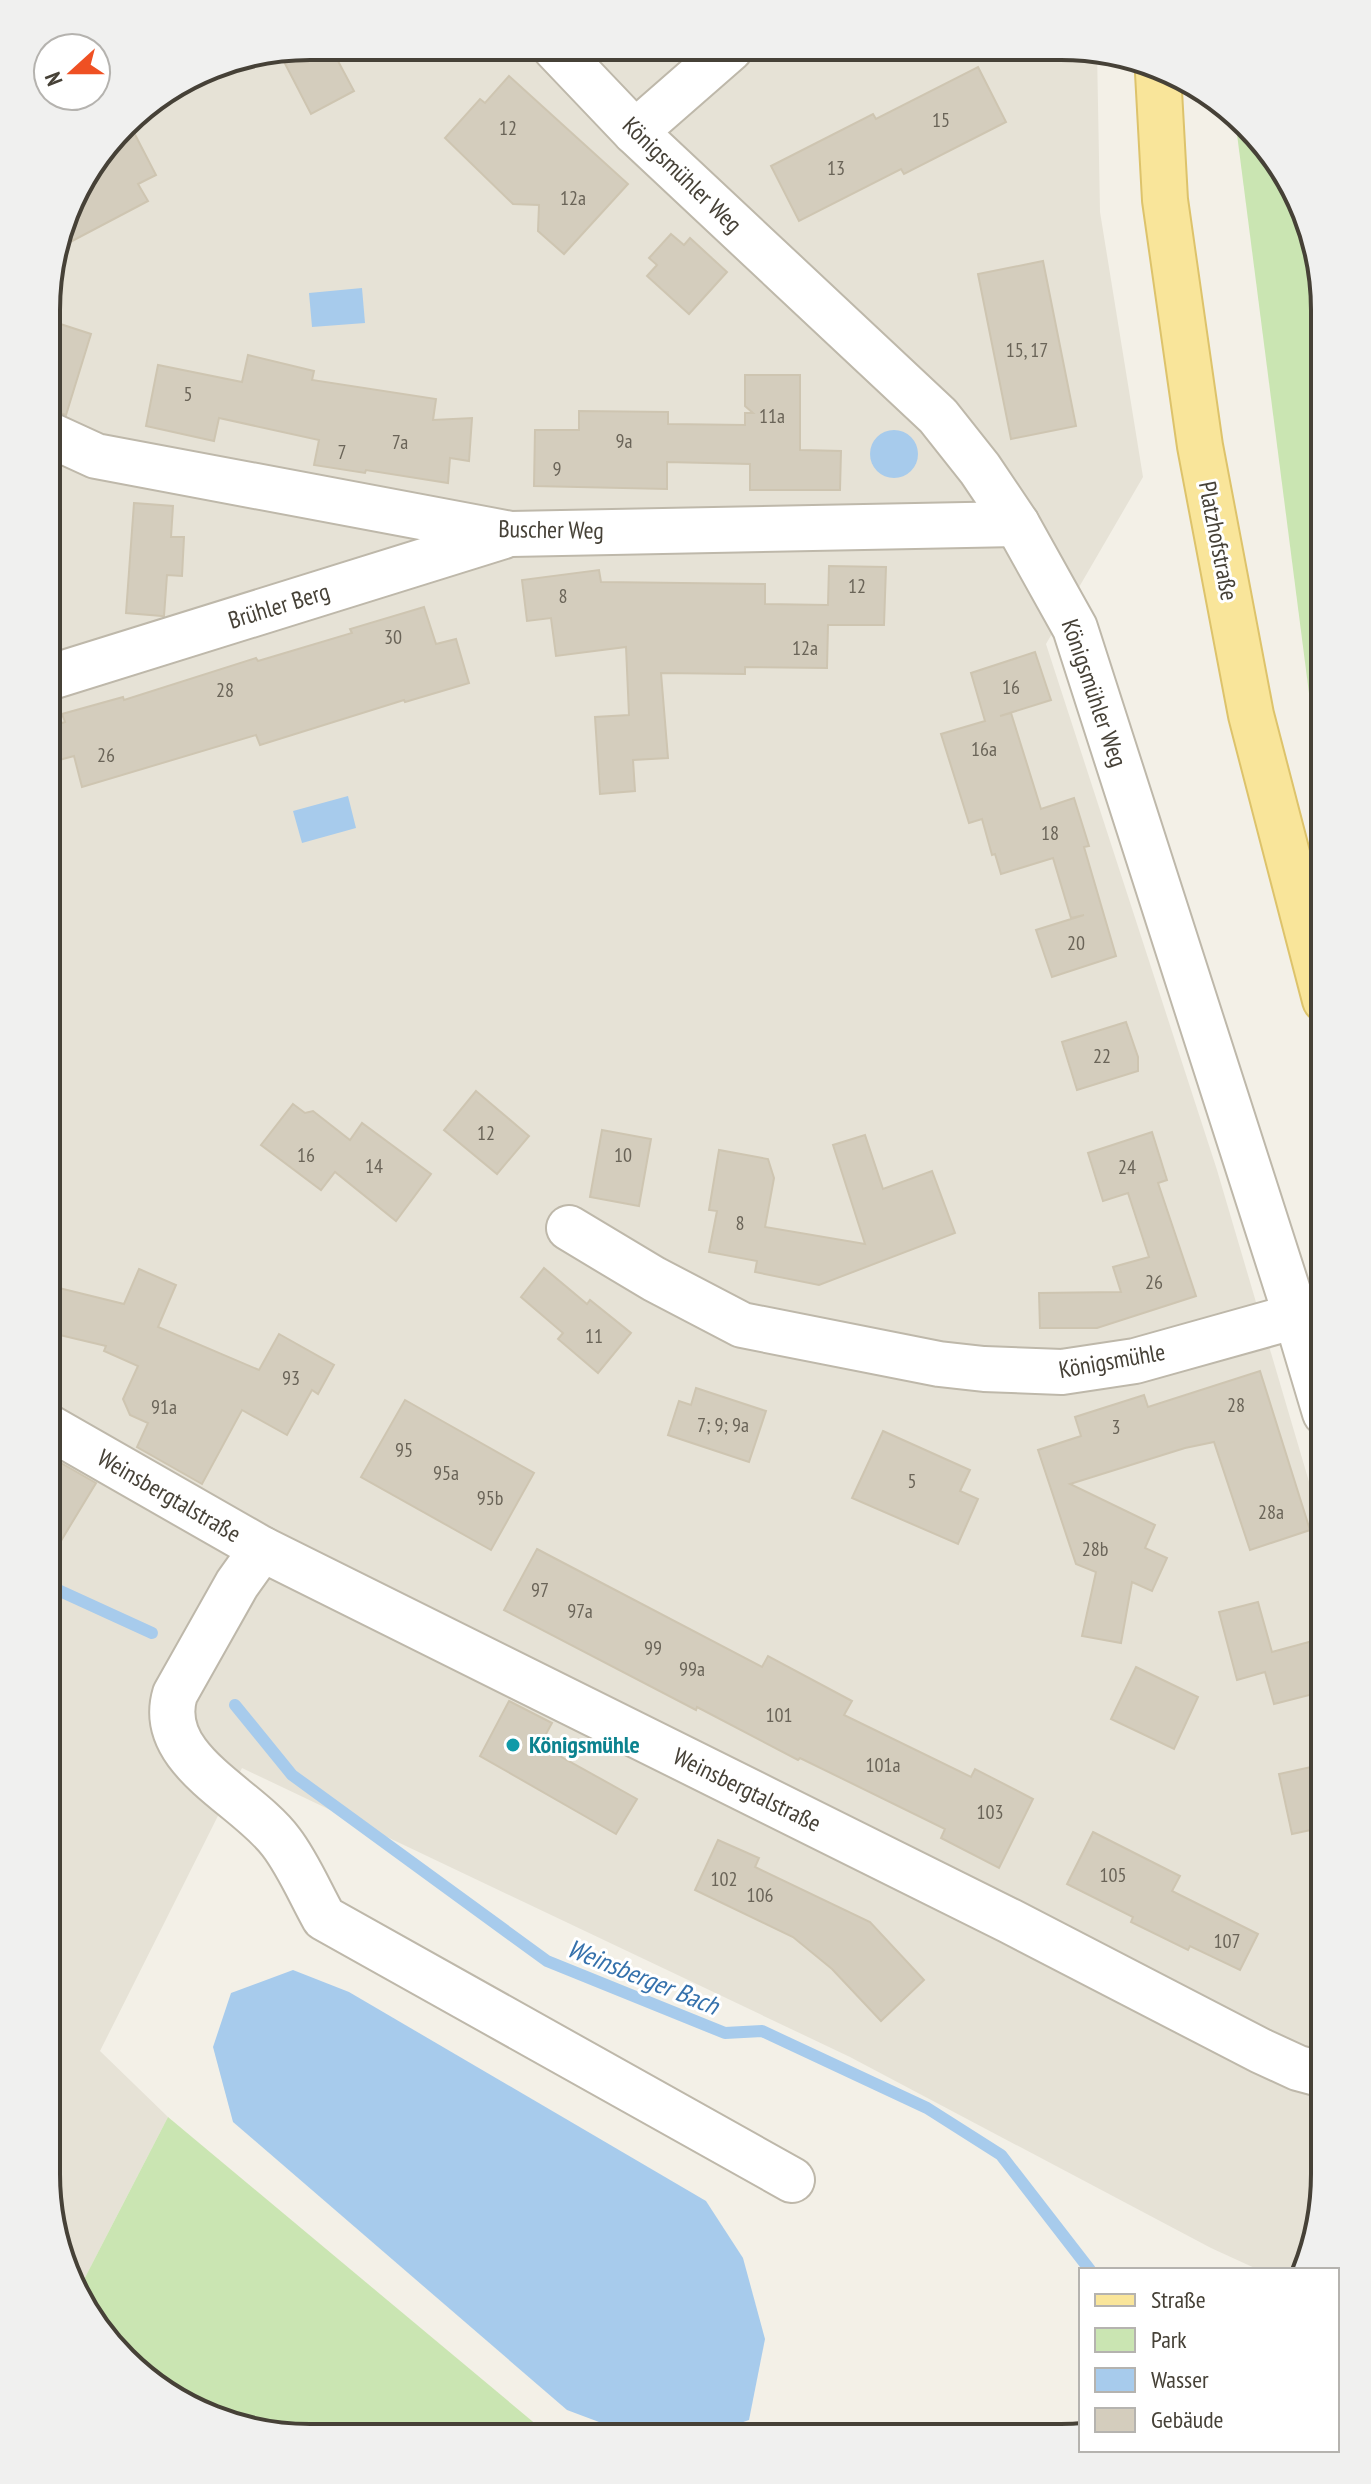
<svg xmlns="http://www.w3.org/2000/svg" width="1371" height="2484" font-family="'PT Sans Narrow',sans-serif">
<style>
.residential{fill:#e6e2d6}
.green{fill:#cae5b2}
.water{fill:#a7cbec}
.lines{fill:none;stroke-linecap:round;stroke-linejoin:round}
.stream{stroke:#a7cbec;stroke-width:12}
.building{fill:#d4cdbd;stroke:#cec5b1;stroke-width:2}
.minor-casing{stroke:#beb8aa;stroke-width:48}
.major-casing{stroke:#ddc36b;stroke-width:48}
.minor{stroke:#fff;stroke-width:44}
.major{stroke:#f9e59a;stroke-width:44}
.culture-dot{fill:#0f9aa8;stroke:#fff;stroke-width:3}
.labels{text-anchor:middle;stroke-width:6;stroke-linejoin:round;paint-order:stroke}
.number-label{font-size:20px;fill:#6a6458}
.street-label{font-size:24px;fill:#464137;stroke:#fff}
.culture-label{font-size:24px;font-weight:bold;fill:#0d838f;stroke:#fff;text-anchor:start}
.water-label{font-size:26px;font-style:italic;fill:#3571ac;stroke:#fff}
.rim{fill:none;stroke:#464137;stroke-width:4}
</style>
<rect width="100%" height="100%" fill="#f3f0e7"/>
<polygon class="residential" points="310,46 1097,51 1100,212 1143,477 1046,644 1217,1170 1325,1536 1324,2192 1306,2270 1259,2270 1211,2248 850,2057 242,1768 100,2051 168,2117 77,2293 60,2259 46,2174 48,276 73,193 136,112 210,66"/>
<g class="green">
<polygon points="1234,111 1311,225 1325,310 1325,705 1310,701"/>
<polygon points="168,2117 550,2436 275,2436 149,2383 91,2321 77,2293"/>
</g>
<g class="water">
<polygon points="362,288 365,323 312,327 309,293"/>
<circle cx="894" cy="454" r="24"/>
<polygon points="348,796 356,828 302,843 293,811"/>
<polygon points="293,1970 349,1992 706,2201 743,2258 765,2339 749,2420 700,2437 639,2437 567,2410 233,2122 213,2047 231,1993"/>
</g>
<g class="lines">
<g class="stream">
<polyline points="47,1585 152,1633"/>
<polyline points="235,1705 292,1775 547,1961 725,2033 762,2031 927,2108 1001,2155 1090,2270"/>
</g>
</g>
<g class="building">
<polygon points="310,46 330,46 354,91 311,114 279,52"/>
<polygon points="978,67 1006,122 904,174 901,169 799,221 771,166 873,114 876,119"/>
<polygon points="509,76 628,184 564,254 538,231 539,205 513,204 445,138 480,99 485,103"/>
<polygon points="128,121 156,175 138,184 148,201 57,249 73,193"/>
<polygon points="671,234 684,245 690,238 727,272 689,314 647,276 657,265 649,258"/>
<polygon points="1043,261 1076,426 1011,439 978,274"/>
<polygon points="48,320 91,334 66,415 48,409"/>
<polygon points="248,355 314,371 312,380 436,399 433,420 472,418 469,461 450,458 448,483 366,470 365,473 314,465 319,440 219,418 214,441 146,426 158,365 242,382"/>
<polygon points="745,375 800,375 800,450 841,451 840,490 750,490 750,464 667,462 667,489 534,486 535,430 579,430 579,411 668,412 668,424 745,425 745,413 753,413 745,406"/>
<polygon points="134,503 173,506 171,537 184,537 182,576 167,575 164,616 162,616 126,613"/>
<polygon points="829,566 886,567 884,625 828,625 827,668 745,667 745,674 661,673 668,758 633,760 635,791 600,794 595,717 629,715 626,647 556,656 551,618 527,621 522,580 599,570 601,582 765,584 765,604 828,605"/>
<polygon points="424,607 436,644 456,639 469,683 405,702 404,700 260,745 256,735 82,787 74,756 48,763 48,727 65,722 62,714 123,697 124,700 256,658 258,661 352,633 350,629"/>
<polygon points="1035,652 1051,700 1000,716 1011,713 1041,809 1074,798 1089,846 1084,847 1116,956 1052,977 1036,930 1084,915 1071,918 1053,858 1001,874 995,854 992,855 982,819 969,823 941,734 985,721 971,673"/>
<polygon points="1126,1022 1138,1057 1138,1071 1077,1090 1062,1042"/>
<polygon points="476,1091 529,1136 497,1174 444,1130"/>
<polygon points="293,1104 305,1113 313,1111 350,1140 362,1123 431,1174 396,1221 335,1172 321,1190 261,1145"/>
<polygon points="602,1130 651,1139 639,1206 590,1197"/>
<polygon points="1152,1132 1167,1180 1158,1183 1196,1296 1097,1328 1040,1328 1039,1293 1121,1292 1113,1267 1149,1257 1128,1193 1103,1201 1088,1153"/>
<polygon points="865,1135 883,1189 932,1171 955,1233 819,1285 755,1272 757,1261 709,1252 717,1211 709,1210 719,1150 768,1159 774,1178 765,1227 865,1244 833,1145"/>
<polygon points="544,1268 587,1304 590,1300 631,1333 598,1373 558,1339 563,1333 521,1297"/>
<polygon points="139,1269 176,1285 158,1327 259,1370 279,1334 334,1365 318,1394 312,1390 287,1435 242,1410 202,1484 137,1447 148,1423 130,1415 123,1399 138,1366 104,1351 106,1346 47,1332 47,1285 124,1304"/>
<polygon points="1260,1371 1310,1530 1250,1550 1214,1442 1185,1448 1070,1484 1155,1525 1145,1548 1167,1558 1152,1591 1132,1582 1121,1643 1082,1636 1096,1572 1076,1564 1038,1450 1081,1436 1075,1417 1144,1395 1148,1407"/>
<polygon points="696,1388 766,1411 749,1462 668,1435 679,1401 691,1405"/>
<polygon points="405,1400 534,1473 491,1550 361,1477"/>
<polygon points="883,1431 970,1470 960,1491 978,1499 958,1544 852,1498"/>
<polygon points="47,1455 96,1483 47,1564"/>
<polygon points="537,1549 762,1667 768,1656 852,1701 844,1715 971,1777 975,1769 1033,1799 999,1868 941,1838 945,1829 800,1758 798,1760 697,1707 696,1710 504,1610"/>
<polygon points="1258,1602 1272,1652 1320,1639 1325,1656 1325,1691 1274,1704 1265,1672 1237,1680 1219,1612"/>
<polygon points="1136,1667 1198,1697 1174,1749 1111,1719"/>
<polygon points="509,1701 552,1723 540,1745 637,1799 616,1834 480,1756"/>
<polygon points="1325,1764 1325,1827 1292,1834 1279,1774"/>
<polygon points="1093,1832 1180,1876 1172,1891 1258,1934 1240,1970 1190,1946 1188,1950 1131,1922 1133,1917 1067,1884"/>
<polygon points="718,1840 759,1858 755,1867 870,1922 924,1980 881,2021 832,1969 793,1937 695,1890"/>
</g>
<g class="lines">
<defs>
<g id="minor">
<polyline points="555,48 635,132 938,416 980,469 1017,524 1075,628 1296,1316 1325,1413"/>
<polyline points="635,132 730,49"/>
<polyline points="48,434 96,456 511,534 1017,524"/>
<polyline points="48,678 504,536"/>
<polyline points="569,1228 654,1279 742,1325 939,1364 984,1369 1062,1372 1135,1361 1296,1316"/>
<polyline points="47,1426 262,1549 1010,1921 1261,2051 1298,2068 1324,2075"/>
<path d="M262,1549L237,1584L175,1694C155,1760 247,1796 281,1842C298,1864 310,1893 324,1918L792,2180"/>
</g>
<polyline id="major" points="1158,73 1165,200 1200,446 1251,715 1325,1000"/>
</defs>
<use href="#minor" class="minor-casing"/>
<use href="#major" class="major-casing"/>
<use href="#minor" class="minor"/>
<use href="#major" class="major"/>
</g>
<circle class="culture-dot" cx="513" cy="1745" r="8"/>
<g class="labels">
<g class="number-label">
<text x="941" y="127">15</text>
<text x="508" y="135">12</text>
<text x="836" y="175">13</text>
<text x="573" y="205">12a</text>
<text x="1027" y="357">15, 17</text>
<text x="188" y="401">5</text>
<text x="772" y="423">11a</text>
<text x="624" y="448">9a</text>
<text x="400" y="449">7a</text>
<text x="342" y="459">7</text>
<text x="557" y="476">9</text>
<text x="857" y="593">12</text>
<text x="563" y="603">8</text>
<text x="393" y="644">30</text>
<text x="805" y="655">12a</text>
<text x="1011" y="694">16</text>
<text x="225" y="697">28</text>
<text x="984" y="756">16a</text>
<text x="106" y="762">26</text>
<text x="1050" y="840">18</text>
<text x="1076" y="950">20</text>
<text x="1102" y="1063">22</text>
<text x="486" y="1140">12</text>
<text x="306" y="1162">16</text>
<text x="623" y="1162">10</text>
<text x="374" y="1173">14</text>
<text x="1127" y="1174">24</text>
<text x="740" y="1230">8</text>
<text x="1154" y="1289">26</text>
<text x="594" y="1343">11</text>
<text x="291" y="1385">93</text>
<text x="1236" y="1412">28</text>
<text x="164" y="1414">91a</text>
<text x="723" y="1432">7; 9; 9a</text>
<text x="1116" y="1434">3</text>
<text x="404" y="1457">95</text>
<text x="446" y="1480">95a</text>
<text x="912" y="1488">5</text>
<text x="490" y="1505">95b</text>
<text x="1271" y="1519">28a</text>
<text x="1095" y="1556">28b</text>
<text x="540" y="1597">97</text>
<text x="580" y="1618">97a</text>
<text x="653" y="1655">99</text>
<text x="692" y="1676">99a</text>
<text x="779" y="1722">101</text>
<text x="883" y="1772">101a</text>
<text x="990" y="1819">103</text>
<text x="1113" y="1882">105</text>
<text x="724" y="1886">102</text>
<text x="760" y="1902">106</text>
<text x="1227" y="1948">107</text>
</g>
<g class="street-label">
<text transform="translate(682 175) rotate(44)" y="8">Königsmühler Weg</text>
<text transform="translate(551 530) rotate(1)" y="8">Buscher Weg</text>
<text transform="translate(1218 541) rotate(79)" y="8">Platzhofstraße</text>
<text transform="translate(279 606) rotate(-17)" y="8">Brühler Berg</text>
<text transform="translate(1094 693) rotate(71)" y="8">Königsmühler Weg</text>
<text transform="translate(1112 1361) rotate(-10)" y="8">Königsmühle</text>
<text transform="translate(169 1496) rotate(30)" y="8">Weinsbergtalstraße</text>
<text transform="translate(747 1790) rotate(26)" y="8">Weinsbergtalstraße</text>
</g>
<g class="culture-label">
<text x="529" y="1753">Königsmühle</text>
</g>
<g class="water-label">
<text transform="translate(643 1977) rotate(22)" y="9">Weinsberger Bach</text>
</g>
</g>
<path d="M0 0H1371V2484H0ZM310 60H1061A250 250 0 0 1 1311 310V2174A250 250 0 0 1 1061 2424H310A250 250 0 0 1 60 2174V310A250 250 0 0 1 310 60Z" fill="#f0f0ef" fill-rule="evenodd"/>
<path class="rim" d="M310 60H1061A250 250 0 0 1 1311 310V2174A250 250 0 0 1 1061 2424H310A250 250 0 0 1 60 2174V310A250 250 0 0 1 310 60Z"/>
<rect x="1079" y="2268" width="260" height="184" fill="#ffffff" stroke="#b5b3af" stroke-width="2"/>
<rect x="1095" y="2294" width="40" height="12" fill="#f9e59a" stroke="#b5b3af" stroke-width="2"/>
<text x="1151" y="2308" font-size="24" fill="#464137">Straße</text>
<rect x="1095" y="2328" width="40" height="24" fill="#cae5b2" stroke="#b5b3af" stroke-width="2"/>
<text x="1151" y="2348" font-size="24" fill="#464137">Park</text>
<rect x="1095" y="2368" width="40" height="24" fill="#a7cbec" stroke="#b5b3af" stroke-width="2"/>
<text x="1151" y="2388" font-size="24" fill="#464137">Wasser</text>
<rect x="1095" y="2408" width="40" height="24" fill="#d4cdbd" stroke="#b5b3af" stroke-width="2"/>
<text x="1151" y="2428" font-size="24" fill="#464137">Gebäude</text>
<g transform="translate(72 72) rotate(249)"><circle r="38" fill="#ffffff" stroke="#b5b3af" stroke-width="2"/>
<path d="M0-6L14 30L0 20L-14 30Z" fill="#ef5023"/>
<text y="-12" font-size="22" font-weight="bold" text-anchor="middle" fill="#464137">N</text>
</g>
</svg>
